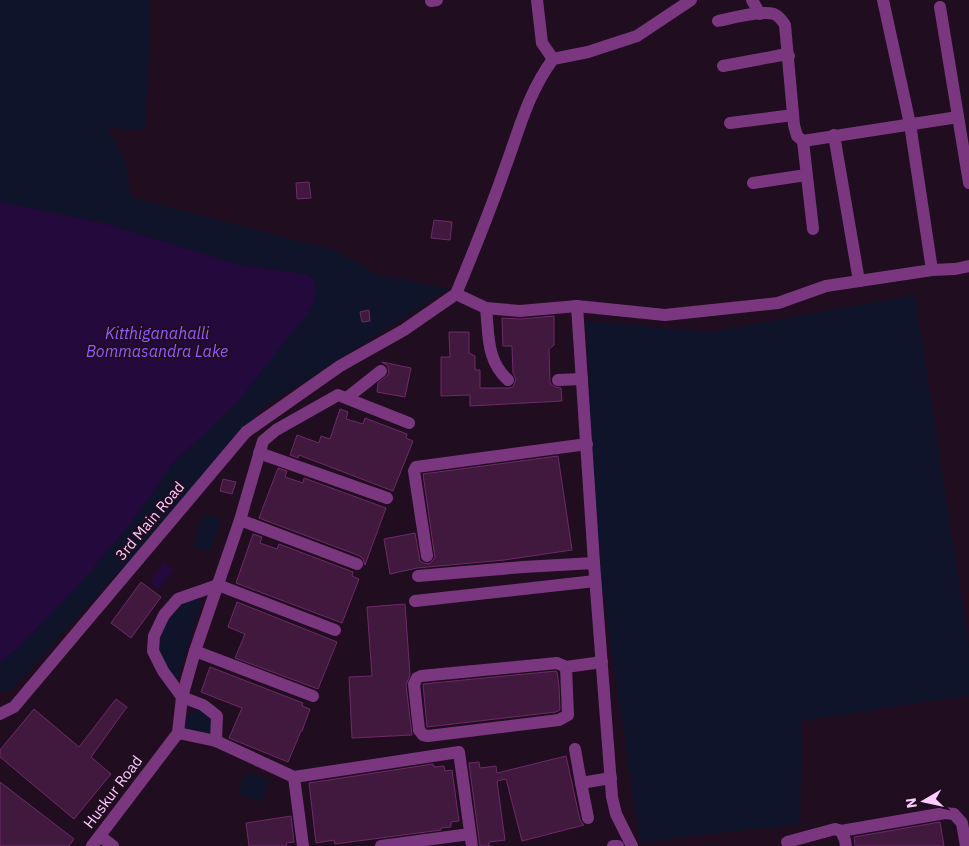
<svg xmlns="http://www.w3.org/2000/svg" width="969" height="846" font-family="'IBM Plex Sans',sans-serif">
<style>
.green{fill:#10142a}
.water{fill:#24093d}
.building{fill:#41183e;stroke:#6e2a68}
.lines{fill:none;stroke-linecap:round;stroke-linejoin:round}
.minor{stroke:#7a3780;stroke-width:12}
.labels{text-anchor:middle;stroke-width:4;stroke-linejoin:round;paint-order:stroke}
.street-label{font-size:15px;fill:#fcf;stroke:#200d1f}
.water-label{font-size:16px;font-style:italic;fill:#945aff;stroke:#200d1f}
</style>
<rect width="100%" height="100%" fill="#200d1f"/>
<g class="green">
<polygon points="0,0 149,0 149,58 145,130 108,128 126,163 131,197 336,251 379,275 449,289 262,408 135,555 9,692 0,692 0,663 17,649 85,578 140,511 172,464 237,403 305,274 240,265 103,223 0,202"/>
<polygon points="915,295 969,646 969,695 802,721 800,824 640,842 597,553 586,321 710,332"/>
<polygon points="203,513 221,519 210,552 193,547"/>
<polygon points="198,597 202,599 177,682 172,677 157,649 160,631 179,605"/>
<path d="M196,709H201L212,717L211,732L208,735L187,732C183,722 186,713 196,709Z"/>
<polygon points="247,772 270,781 261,802 238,793"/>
</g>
<g class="water">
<polygon points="0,202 103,223 240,265 305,274 315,280 316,297 307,314 237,402 172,464 140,511 85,578 17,649 0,663"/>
<polygon points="164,562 174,569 159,589 149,582"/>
</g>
<g class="building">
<polygon points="309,182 311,198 297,199 296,183"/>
<polygon points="434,220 452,222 450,240 431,238"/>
<polygon points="369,310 370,321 362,322 360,312"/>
<polygon points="554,316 554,345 549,349 550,383 555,387 561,388 562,401 470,406 470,395 441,396 441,357 450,357 449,332 469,332 469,353 475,356 475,370 480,370 480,388 509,388 513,387 516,379 513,373 512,346 503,346 502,318 521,319"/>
<polygon points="382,362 411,368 405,397 377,392 378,383 389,374 388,366"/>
<polygon points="340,409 348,412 346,419 363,424 365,418 407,434 406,438 413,441 393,491 299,455 298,458 290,455 297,435 319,443 321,436 330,439"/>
<polygon points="558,456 572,550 504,560 417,568 390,574 384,539 415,533 420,561 424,563 429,564 435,558 423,474"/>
<polygon points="278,468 287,471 285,477 303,483 304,478 386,508 365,565 363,559 360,556 259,518"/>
<polygon points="223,479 236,482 232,494 220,491"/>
<polygon points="253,534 262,537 260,543 277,549 279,544 353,572 352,576 359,579 342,623 236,583"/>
<polygon points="141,582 161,597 131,638 111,623"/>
<polygon points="237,602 337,642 318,689 235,658 245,634 228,627"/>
<polygon points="405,604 410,675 406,685 412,735 352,738 349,677 372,676 367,607"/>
<polygon points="210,667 303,703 302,706 310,709 302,731 301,731 288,762 229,738 242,708 201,692"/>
<polygon points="556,671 557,672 559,686 560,710 556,712 427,727 423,684"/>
<polygon points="116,699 127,707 91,757 111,774 74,819 0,757 0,750 34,709 79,747"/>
<polygon points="566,756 580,820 584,825 522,841 506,779 497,781 505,840 489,842 489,846 480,846 469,763 479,762 480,768 496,766 497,773"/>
<polygon points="433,764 434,767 444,766 445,771 452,770 459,821 451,822 451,827 441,828 441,830 335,844 334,840 316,843 309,783"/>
<polygon points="0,782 74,839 69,846 0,846"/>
<polygon points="291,816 294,842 286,843 287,846 249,846 246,823"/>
<polygon points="940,822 944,846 855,846 854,837"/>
</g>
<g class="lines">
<g class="minor">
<polyline points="537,0 542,43 553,59"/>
<path d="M691,0L637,36L588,52L553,59C527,95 520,128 505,168C490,211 473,253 456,294L486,308L520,311L577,306L665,315L778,303L826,286L932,270L955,269L969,266"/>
<polyline points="752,0 760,14"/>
<polyline points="883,0 910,124 932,270"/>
<polyline points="431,1 437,0"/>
<polyline points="940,7 969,183"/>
<path d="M718,21C732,18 761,10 774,14C779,16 782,20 785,25L794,125L797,136L803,141L958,117"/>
<polyline points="723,66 782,55 789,56"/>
<polyline points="730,123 793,115"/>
<polyline points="834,135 859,281"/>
<polyline points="803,141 813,229"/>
<polyline points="753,183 806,175"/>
<polyline points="577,306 594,563 612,797 616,814 632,846"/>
<path d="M486,308C489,335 486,360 508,380"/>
<polyline points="558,380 582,379"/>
<polyline points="348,397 381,371"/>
<polyline points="259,453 387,498"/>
<polyline points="240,520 357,564"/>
<polyline points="427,556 414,471 416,467 587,444"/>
<polyline points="418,576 523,567 594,563"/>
<polyline points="415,601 595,581"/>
<polyline points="195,651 313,696"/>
<polyline points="566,667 568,715 559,720 428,736 423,735 419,730 414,684 417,678 421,676 557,663 566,667 602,662"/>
<polyline points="0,714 14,707 246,432 340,366 404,330 456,294"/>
<polyline points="178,733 216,741 294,777 459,752 472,846"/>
<polyline points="216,741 217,716 203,705 182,697 163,671 153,651 154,636 164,615 178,599 218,585 335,630"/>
<polyline points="575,749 581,783 611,778"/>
<polyline points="294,777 303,846"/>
<polyline points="581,783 588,818"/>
<polyline points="841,831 845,840 846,846"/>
<polyline points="100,836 113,846"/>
<polyline points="92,846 178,733 182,697 195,651 240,520 263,441 276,430 338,395 409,423"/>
<polyline points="381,846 470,834"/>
<polyline points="613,846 618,846"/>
<polyline points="789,846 787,842 835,829 841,831 945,813 954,814 962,823 966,846"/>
</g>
</g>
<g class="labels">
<g class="street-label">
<text transform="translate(150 521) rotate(-50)" y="5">3rd Main Road</text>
<text transform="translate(113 792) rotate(-53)" y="5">Huskur Road</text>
</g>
<g class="water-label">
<text x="157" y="339">Kitthiganahalli<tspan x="157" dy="18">Bommasandra Lake</tspan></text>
</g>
</g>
<g transform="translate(924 801) rotate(261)" stroke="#200d1f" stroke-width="4" paint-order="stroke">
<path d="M0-4L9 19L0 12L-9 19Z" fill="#ffccff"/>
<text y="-8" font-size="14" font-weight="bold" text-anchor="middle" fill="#ffccff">N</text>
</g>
</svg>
